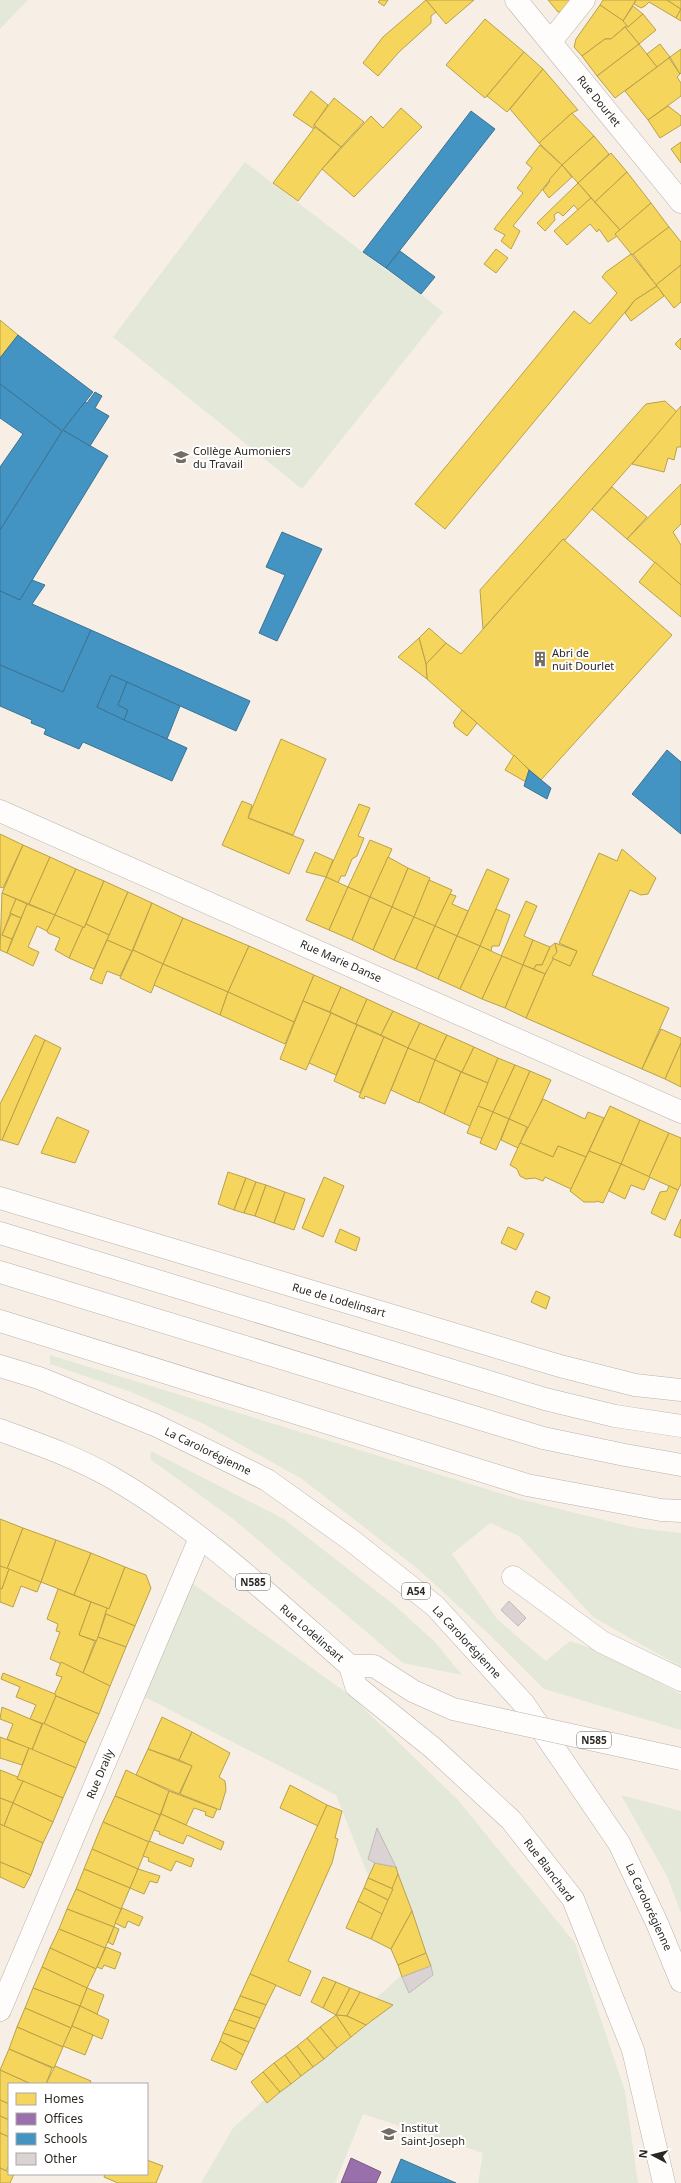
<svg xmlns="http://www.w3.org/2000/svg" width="681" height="2183" font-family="'Noto Sans',sans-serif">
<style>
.green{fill:#e4e8d8}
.homes{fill:#f6d55c;stroke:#b9a14a}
.offices{fill:#9970ab;stroke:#785a82}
.schools{fill:#4393c3;stroke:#3c7392}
.building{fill:#dad2d3;stroke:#bfbab8}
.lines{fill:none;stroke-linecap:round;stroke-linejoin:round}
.minor-casing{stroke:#b8b2ab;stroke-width:23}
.major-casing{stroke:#b8b2ab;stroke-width:23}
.highway-casing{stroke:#b8b2ab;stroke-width:23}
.minor{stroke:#fefdfb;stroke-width:22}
.major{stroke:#fefdfb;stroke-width:22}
.highway{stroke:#fefdfb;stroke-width:22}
.major-bridge-casing{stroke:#b8b2ab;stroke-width:23;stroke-linecap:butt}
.major-bridge{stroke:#fefdfb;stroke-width:22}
.labels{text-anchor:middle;stroke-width:4;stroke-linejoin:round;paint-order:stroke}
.shield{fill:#fff;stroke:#6b6864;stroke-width:1}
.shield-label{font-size:10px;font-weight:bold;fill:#2c2721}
.street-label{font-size:11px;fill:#2c2721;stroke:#fff}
.poi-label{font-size:11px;fill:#2c2721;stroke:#fff;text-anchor:start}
</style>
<rect width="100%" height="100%" fill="#f7efe6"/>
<g class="green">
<polygon points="0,0 28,0 0,29"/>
<polygon points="245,162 386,270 421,294 443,312 302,489 113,337"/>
<polygon points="50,1355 519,1499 637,1528 681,1533 681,1667 593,1617 519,1536 490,1523 452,1554 497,1619 546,1661 570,1641 602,1652 681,1694 681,1730 544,1689 491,1636 418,1569 302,1479 204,1424 131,1392 50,1364"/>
<polygon points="151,1451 284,1519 393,1604 435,1642 462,1675 403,1663 233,1519 150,1459"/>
<polygon points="189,1581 350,1695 457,1799 575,1943 625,2091 638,2183 478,2183 483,2153 363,2114 335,2183 201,2183 233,2128 406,1971 336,1795 135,1692"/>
<polygon points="621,1795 681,1811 681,1913 667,1876"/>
</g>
<g class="homes">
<polygon points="380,0 388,0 384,6 378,2"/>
<polygon points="426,0 474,0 446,24"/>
<polygon points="426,0 436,12 431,16 431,23 399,52 378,76 363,63 383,37"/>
<polygon points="548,0 574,0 566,12 558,12"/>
<polygon points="603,0 636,0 623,21 600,5"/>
<polygon points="636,0 667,0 681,9 676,18 649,2 645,6 641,8 634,4"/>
<polygon points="667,0 681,0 681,9"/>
<polygon points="600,5 628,24 611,39 605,39 582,56 574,47 576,39"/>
<polygon points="633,6 643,14 628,27 623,21"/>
<polygon points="681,9 681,21 676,18"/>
<polygon points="643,14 656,30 639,44 625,27 628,27"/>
<polygon points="485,19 524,52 485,98 446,65"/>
<polygon points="625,27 639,44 597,76 582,56 605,39 611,39"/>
<polygon points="639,44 657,67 615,98 597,76"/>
<polygon points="660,44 670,57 657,67 647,54"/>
<polygon points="681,49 681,73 680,74 670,57"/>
<polygon points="524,52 543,69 507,112 487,96"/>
<polygon points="669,58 680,74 677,77 681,83 681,96 648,120 625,91"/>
<polygon points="543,69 578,110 572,113 539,143 510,109"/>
<polygon points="311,91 328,105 314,125 314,129 293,115"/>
<polygon points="334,98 364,122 341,147 314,125"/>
<polygon points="668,106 681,116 681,125 660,138 648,120"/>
<polygon points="401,108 422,127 354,197 322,169 371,116 383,128"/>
<polygon points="572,113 594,136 562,165 539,143"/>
<polygon points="315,127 341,147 322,169 298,201 273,183"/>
<polygon points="594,136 609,154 578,183 562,165"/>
<polygon points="681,142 681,163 671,149"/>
<polygon points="540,145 562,165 513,226 520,231 511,249 501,241 505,235 494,229 523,193 517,188 532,168 526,163"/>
<polygon points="611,153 627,172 595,202 578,183"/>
<polygon points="562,165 572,177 549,198 543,190 550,181 549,180"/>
<polygon points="627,172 651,203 620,230 595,202"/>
<polygon points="578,183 591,198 578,210 574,205 563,216 558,212 554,215 555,220 545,231 537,223"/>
<polygon points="591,198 620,230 615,234 617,236 608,242 599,229 597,232 590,224 567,245 554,231"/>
<polygon points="651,203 669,227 632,255 615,234"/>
<polygon points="669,227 681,242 681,265 656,285 633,254"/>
<polygon points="496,249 508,258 496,273 484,264"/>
<polygon points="631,254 657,286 635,300 445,529 415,504 574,311 590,324 617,293 602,277 606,272"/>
<polygon points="681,265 681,302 674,308 656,285"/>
<polygon points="657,286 664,296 631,321 625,313 635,300"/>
<polygon points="0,320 18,335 0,358"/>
<polygon points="681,338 681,350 675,344"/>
<polygon points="665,401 677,412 565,540 563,539 483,629 480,590 646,404"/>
<polygon points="681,406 681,447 677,447 674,460 668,458 664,472 632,464"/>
<polygon points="681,484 681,524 673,532 681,545 681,585 627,539"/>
<polygon points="612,487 647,517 627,539 592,509"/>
<polygon points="563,539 672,635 541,780 427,679 426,664 446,643 461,654"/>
<polygon points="655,562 681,585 681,617 639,582"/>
<polygon points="429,628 446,643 426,664 419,638"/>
<polygon points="419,638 426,664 427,679 398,657"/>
<polygon points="462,710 477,723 467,736 454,726 455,725 453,723"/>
<polygon points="281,739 326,759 293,835 248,818"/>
<polygon points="514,755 529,770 526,782 505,770"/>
<polygon points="242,801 252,805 248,818 304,840 289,874 222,845"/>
<polygon points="359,804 370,808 358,836 364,838 357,856 352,859 345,876 341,876 338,883 326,877"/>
<polygon points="0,834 23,845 3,888 0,887"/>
<polygon points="370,840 392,849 370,897 348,887"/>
<polygon points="23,845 50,857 29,904 2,893"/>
<polygon points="622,849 656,878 648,894 641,895 630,890 592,975 669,1008 642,1069 526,1018 552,958 570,966 577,951 559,943 599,853 617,861"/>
<polygon points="315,852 333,860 326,877 306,872"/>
<polygon points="50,857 76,869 55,915 29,904"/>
<polygon points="388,857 408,868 392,907 370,897"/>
<polygon points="408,868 430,878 414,917 392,907"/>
<polygon points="76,869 104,881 84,928 55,915"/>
<polygon points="487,869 509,879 480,946 457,936"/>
<polygon points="326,877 348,887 329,930 306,920"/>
<polygon points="429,880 452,890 435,926 414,917"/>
<polygon points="104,881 128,892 109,935 86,924"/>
<polygon points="348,887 370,897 352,940 329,930"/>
<polygon points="128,892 152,903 132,951 107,940"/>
<polygon points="2,893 16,899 2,935 12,939 7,953 0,950"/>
<polygon points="450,894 456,896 452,904 468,911 457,936 435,926"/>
<polygon points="370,897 392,907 373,950 352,940"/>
<polygon points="16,899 27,904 21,918 10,913"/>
<polygon points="526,901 537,906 524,936 533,940 523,965 501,956"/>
<polygon points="152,903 183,918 163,964 133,950"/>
<polygon points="27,904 55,915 47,931 37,926 28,947 39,952 33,966 7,953"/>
<polygon points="392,907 414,917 394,960 373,950"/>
<polygon points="496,909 510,915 499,946 492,946 491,951 480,946"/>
<polygon points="11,914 21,918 12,939 2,935"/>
<polygon points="55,915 83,927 69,958 55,950 60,938 48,933 47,931"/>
<polygon points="414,917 435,926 416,969 394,960"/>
<polygon points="183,918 249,946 228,992 163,964"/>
<polygon points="86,924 109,935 94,969 69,958 83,927 84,928"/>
<polygon points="435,926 457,936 438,979 416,969"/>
<polygon points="457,936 480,946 460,989 438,979"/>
<polygon points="107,940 132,951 120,976 107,971 102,984 90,979"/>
<polygon points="533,940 550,947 542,965 536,965 534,969 523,965"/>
<polygon points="555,943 557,952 545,974 534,969 536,965 542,965 550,947"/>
<polygon points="555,943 577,951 570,966 552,958 557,952"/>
<polygon points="249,946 314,975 294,1022 228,992"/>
<polygon points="480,946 502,956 482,999 460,989"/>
<polygon points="133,950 163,964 151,993 120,978"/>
<polygon points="502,956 523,965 505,1008 482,999"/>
<polygon points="163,964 228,992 220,1015 154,985"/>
<polygon points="523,965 545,974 526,1018 505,1008"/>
<polygon points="314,975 341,987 330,1012 303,1001"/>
<polygon points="341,987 367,999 356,1024 330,1012"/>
<polygon points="228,992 294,1022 285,1044 220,1015"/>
<polygon points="367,999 393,1011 381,1035 356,1024"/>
<polygon points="303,1001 331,1013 306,1070 280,1059"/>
<polygon points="393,1011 420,1023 408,1048 381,1035"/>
<polygon points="331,1013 357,1025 336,1075 309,1063"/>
<polygon points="420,1023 447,1035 435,1060 408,1048"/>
<polygon points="357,1025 384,1037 360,1093 334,1081"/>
<polygon points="661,1029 681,1038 681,1043 665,1079 642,1069"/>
<polygon points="35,1035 45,1040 2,1140 0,1140 0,1104"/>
<polygon points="447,1035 474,1047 462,1072 435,1060"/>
<polygon points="384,1037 408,1048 385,1104 365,1096 364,1099 359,1097"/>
<polygon points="45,1040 61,1048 18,1145 2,1140"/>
<polygon points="681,1043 681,1087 665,1079"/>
<polygon points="474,1047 498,1058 488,1083 462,1072"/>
<polygon points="408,1048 435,1060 419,1103 391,1090"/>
<polygon points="498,1058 515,1065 493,1112 478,1106"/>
<polygon points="435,1060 461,1072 444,1114 419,1102"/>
<polygon points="515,1065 530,1071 509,1119 493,1112"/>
<polygon points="530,1071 551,1080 529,1128 509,1119"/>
<polygon points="461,1072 488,1083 470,1126 444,1114"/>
<polygon points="543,1099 585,1119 588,1112 604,1118 586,1157 558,1146 553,1157 520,1143"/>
<polygon points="478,1106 493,1112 483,1139 467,1133"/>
<polygon points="610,1106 640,1120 621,1164 589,1151"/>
<polygon points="493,1112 509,1119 496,1150 480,1143"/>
<polygon points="57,1117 89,1131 75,1163 41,1153"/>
<polygon points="509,1119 527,1127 518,1148 501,1140"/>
<polygon points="640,1120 669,1133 649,1177 621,1164"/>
<polygon points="669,1133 681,1138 681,1184 678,1190 649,1177"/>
<polygon points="520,1143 553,1157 558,1146 586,1157 571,1189 545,1177 543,1181 535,1178 526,1179 520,1176 517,1169 510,1165"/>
<polygon points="589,1151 621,1164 603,1203 597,1201 596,1202 584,1202 570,1191"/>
<polygon points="621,1164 650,1177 644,1190 631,1185 625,1199 609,1191"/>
<polygon points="228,1172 246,1178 234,1210 218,1204"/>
<polygon points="324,1177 344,1186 323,1237 302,1228"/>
<polygon points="246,1178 256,1182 244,1213 234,1210"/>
<polygon points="256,1182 266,1185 255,1216 244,1213"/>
<polygon points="266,1185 285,1192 274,1223 255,1216"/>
<polygon points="669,1186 678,1190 665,1220 651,1213 660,1192 667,1191"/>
<polygon points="285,1192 305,1199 294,1230 274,1223"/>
<polygon points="681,1219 681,1238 674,1235"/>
<polygon points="508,1227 524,1234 516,1250 501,1243"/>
<polygon points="340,1229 360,1238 356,1251 335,1242"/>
<polygon points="536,1291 550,1297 546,1309 531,1302"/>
<polygon points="0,1519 23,1528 7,1569 0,1566"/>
<polygon points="23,1528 56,1540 41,1582 7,1569"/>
<polygon points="56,1540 91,1553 74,1595 41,1582"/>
<polygon points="91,1553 125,1567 109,1609 74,1595"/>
<polygon points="0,1566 9,1569 2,1589 0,1588"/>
<polygon points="125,1567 146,1575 151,1588 135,1626 105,1614 107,1608 109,1609"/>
<polygon points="9,1569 41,1582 37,1592 21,1586 13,1607 0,1602 0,1588 2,1589"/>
<polygon points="58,1589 91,1602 79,1635 95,1641 83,1673 50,1659 60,1632 56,1631 58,1624 47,1619"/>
<polygon points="91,1602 107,1608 97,1641 79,1635"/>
<polygon points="106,1614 135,1626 126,1647 98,1637"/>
<polygon points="98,1637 126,1647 110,1686 83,1673"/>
<polygon points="61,1662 110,1686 99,1714 54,1695 62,1677 56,1675"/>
<polygon points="3,1673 55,1694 56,1696 44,1724 30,1719 36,1705 16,1697 20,1687 1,1679"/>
<polygon points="56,1696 99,1714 86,1743 44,1724"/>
<polygon points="2,1707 42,1724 32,1750 7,1739 13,1724 0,1719"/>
<polygon points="162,1717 192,1732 179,1760 148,1749"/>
<polygon points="43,1723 86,1743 76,1768 32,1750"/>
<polygon points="192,1732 230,1753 219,1777 225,1781 226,1790 220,1810 180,1794 192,1766 179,1760"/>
<polygon points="0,1737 29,1748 22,1765 0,1758"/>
<polygon points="29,1748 76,1768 63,1798 17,1779"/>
<polygon points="148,1749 192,1766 179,1794 136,1775"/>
<polygon points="0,1770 18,1777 17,1779 23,1781 13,1803 0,1798"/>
<polygon points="126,1770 169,1791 160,1815 115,1796"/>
<polygon points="23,1781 63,1798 53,1822 13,1803"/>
<polygon points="290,1785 327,1805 318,1826 280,1808"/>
<polygon points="169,1791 217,1809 213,1818 205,1815 206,1812 194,1808 186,1825 161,1814"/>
<polygon points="115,1796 160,1815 149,1842 103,1822"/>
<polygon points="0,1798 13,1803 4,1826 0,1824"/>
<polygon points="13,1803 53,1822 43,1843 4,1826"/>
<polygon points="327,1805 342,1811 335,1838 338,1839 332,1863 288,1961 311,1971 300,1996 250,1974"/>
<polygon points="161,1814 224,1842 221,1850 187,1835 183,1844 159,1834 160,1832 154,1830"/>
<polygon points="103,1822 149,1842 138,1869 92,1849"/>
<polygon points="0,1824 43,1843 31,1875 0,1862"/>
<polygon points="149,1841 194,1859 191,1867 176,1861 171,1871 148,1861 149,1858 143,1856"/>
<polygon points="92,1849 138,1869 130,1888 84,1869"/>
<polygon points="0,1862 31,1875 24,1888 0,1877"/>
<polygon points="375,1863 396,1867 398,1874 393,1889 368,1878"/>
<polygon points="84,1869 130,1888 121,1909 76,1889"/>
<polygon points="138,1869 160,1876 157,1883 150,1881 144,1894 130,1888"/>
<polygon points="398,1874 412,1911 391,1949 371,1939"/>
<polygon points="368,1878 393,1889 388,1900 364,1888"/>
<polygon points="364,1888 388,1900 382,1914 358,1901"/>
<polygon points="76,1889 121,1909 114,1927 67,1909"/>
<polygon points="358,1901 382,1914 371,1939 346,1928"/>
<polygon points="122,1908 143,1917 139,1926 128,1921 125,1928 115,1923"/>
<polygon points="67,1909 114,1927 105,1948 59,1929"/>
<polygon points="412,1911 426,1953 398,1965 391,1949"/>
<polygon points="114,1927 119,1929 113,1945 108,1942"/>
<polygon points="59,1929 105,1948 96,1969 50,1948"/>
<polygon points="106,1947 121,1953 115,1969 104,1965 102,1969 97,1967"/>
<polygon points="50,1948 96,1969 87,1988 42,1967"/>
<polygon points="426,1953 431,1966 402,1977 398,1965"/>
<polygon points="42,1967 87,1988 80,2006 33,1988"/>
<polygon points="250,1974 276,1985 266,2005 240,1996"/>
<polygon points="323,1977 336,1982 323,2008 311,2002"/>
<polygon points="336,1982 350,1988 336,2015 323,2008"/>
<polygon points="33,1988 80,2006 71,2028 25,2008"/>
<polygon points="87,1988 104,1995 97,2014 80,2006"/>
<polygon points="350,1988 360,1992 347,2016 336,2015"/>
<polygon points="360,1992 393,2005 366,2025 347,2016"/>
<polygon points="240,1996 266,2005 260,2018 234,2009"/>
<polygon points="80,2006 109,2020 102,2039 72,2026"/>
<polygon points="25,2008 71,2028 63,2047 17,2027"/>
<polygon points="234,2009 260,2018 255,2029 229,2020"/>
<polygon points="336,2015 351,2037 337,2048 320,2027"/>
<polygon points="336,2015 347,2016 366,2025 351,2037"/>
<polygon points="229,2020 255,2029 249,2042 223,2033"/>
<polygon points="72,2026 93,2035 85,2055 63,2046"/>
<polygon points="17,2027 63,2047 54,2068 9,2049"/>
<polygon points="320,2027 337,2048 324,2059 307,2038"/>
<polygon points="223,2033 249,2042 243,2055 220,2041"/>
<polygon points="307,2038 324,2059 313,2067 297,2046"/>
<polygon points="220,2041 243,2055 236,2070 211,2060"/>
<polygon points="297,2046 313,2067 301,2076 285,2055"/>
<polygon points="9,2049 52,2068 46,2084 31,2084 0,2070"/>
<polygon points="285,2055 301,2076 291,2084 274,2063"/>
<polygon points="274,2063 291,2084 280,2092 263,2072"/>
<polygon points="55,2066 91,2081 90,2084 46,2084"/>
<polygon points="0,2070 31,2084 9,2084 9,2104 0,2100"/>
<polygon points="263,2072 280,2092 267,2103 251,2082"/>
<polygon points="0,2100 9,2104 9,2120 0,2116"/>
<polygon points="0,2116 9,2120 9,2137 0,2133"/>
<polygon points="0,2133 9,2137 9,2165 6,2171 0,2168"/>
<polygon points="147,2160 163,2166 156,2183 118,2183 104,2177 105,2174 147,2174"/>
<polygon points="0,2168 9,2172 9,2174 14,2174 10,2183 0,2183"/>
</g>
<polygon class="offices" points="351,2158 381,2172 376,2183 341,2183"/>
<g class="schools">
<polygon points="471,111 495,129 386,268 363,252"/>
<polygon points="400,251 435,277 421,294 386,268"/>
<polygon points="18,335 93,392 63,430 108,456 20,600 0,591 0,530 62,431 0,384 0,358"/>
<polygon points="0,384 62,431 0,530 0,467 23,434 0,418"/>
<polygon points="95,392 102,396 95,408 109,416 90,446 63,430 85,402 87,403"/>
<polygon points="282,532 322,549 277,641 259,633 285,575 266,567"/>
<polygon points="32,580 45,585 32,604 91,630 63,692 0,665 0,591 20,600"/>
<polygon points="91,630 250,701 236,731 111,675 97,707 187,748 172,781 83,742 79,749 44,734 46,729 31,723 32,720 0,706 0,665 63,692"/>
<polygon points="111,675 127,682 118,705 128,710 124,720 97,707"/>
<polygon points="127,682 180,706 167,739 124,720 128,710 118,705"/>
<polygon points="667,750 681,762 681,834 632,794"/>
<polygon points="529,770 551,788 547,799 524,786"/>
<polygon points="401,2159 456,2183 391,2183"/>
</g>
<g class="building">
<polygon points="509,1601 526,1618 518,1626 501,1610"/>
<polygon points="377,1828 396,1867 375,1863 368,1859"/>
<polygon points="431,1966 433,1975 409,1993 402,1977"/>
</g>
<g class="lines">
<defs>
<g id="minor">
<polyline points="516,0 681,202"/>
<polyline points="551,41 584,0"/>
<polyline points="0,811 681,1112"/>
<polyline points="0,1198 560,1366 635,1385 681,1390"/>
<polyline points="0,1321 527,1485 661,1510 681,1511"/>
<polyline points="513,1577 602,1642 681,1680"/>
<polyline points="350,1666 356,1686 433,1748 511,1820 573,1899 633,2050 664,2183"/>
<polyline points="0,2010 200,1538"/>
</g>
<path id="major" d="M0,1430C38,1444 76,1457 111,1477C198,1527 275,1600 350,1666H374L413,1691L453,1709L507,1721"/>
<g id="highway">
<polyline points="0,1233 545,1399 615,1416 681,1426"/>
<polyline points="0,1272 543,1438 625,1455 681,1465"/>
<polyline points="0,1366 39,1378 155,1425 267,1480 351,1540 435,1606 524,1704 619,1843 657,1923 681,1981"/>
</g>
</defs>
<use href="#minor" class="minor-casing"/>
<use href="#major" class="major-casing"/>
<use href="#highway" class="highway-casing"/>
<use href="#minor" class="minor"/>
<use href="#major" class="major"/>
<use href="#highway" class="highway"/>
<defs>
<polyline id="major-bridge" points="507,1721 681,1759"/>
</defs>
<use href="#major-bridge" class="major-bridge-casing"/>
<use href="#major-bridge" class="major-bridge"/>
</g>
<defs>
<symbol id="school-bare" viewBox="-9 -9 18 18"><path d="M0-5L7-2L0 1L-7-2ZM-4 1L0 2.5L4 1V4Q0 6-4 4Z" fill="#736d66" stroke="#fff" stroke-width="2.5" paint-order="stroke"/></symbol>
<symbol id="building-bare" viewBox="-9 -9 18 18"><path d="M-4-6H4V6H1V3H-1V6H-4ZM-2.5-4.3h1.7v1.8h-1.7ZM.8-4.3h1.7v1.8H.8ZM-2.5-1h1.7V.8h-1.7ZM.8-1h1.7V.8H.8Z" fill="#736d66" stroke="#fff" stroke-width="2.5" paint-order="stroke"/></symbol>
</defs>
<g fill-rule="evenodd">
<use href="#school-bare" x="170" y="446" width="22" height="22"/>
<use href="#building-bare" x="529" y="648" width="22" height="22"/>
<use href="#school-bare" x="378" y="2123" width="22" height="22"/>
</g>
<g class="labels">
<g class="shield">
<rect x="236" y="1574" width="34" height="16" rx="3"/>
<rect x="402" y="1583" width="28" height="16" rx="3"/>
<rect x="577" y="1732" width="34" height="16" rx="3"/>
</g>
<g class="shield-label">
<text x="253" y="1586">N585</text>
<text x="416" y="1595">A54</text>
<text x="594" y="1744">N585</text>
</g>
<g class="street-label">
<text transform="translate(599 101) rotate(51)" y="4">Rue Dourlet</text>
<text transform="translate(341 961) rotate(24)" y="4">Rue Marie Danse</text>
<text transform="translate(339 1300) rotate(16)" y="4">Rue de Lodelinsart</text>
<text transform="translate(208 1451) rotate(26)" y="4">La Carolorégienne</text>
<text transform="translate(312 1633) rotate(41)" y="4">Rue Lodelinsart</text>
<text transform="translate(467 1642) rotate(47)" y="4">La Carolorégienne</text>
<text transform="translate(100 1774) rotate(-67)" y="4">Rue Draily</text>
<text transform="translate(549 1870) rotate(53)" y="4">Rue Blanchard</text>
<text transform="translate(649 1907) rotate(65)" y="4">La Carolorégienne</text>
</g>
<g class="poi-label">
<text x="193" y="455">Collège Aumoniers<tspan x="193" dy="13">du Travail</tspan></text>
<text x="552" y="657">Abri de<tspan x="552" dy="13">nuit Dourlet</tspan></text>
<text x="401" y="2132">Institut<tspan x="401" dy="13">Saint-Joseph</tspan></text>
</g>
</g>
<rect x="8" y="2083" width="140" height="92" fill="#ffffff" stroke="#aba9a6"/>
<rect x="16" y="2093" width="20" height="12" fill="#f6d55c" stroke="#aba9a6"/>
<text x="44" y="2103" font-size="12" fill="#2c2721">Homes</text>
<rect x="16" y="2113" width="20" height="12" fill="#9970ab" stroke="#aba9a6"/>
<text x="44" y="2123" font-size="12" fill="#2c2721">Offices</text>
<rect x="16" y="2133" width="20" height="12" fill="#4393c3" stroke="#aba9a6"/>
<text x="44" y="2143" font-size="12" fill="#2c2721">Schools</text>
<rect x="16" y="2153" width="20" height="12" fill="#dad2d3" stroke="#aba9a6"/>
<text x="44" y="2163" font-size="12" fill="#2c2721">Other</text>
<g transform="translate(653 2155) rotate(277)" stroke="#ffffff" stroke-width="3" paint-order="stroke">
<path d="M0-3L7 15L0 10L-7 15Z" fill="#2c2721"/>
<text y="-6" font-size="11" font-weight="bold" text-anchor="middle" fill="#2c2721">N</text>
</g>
</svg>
